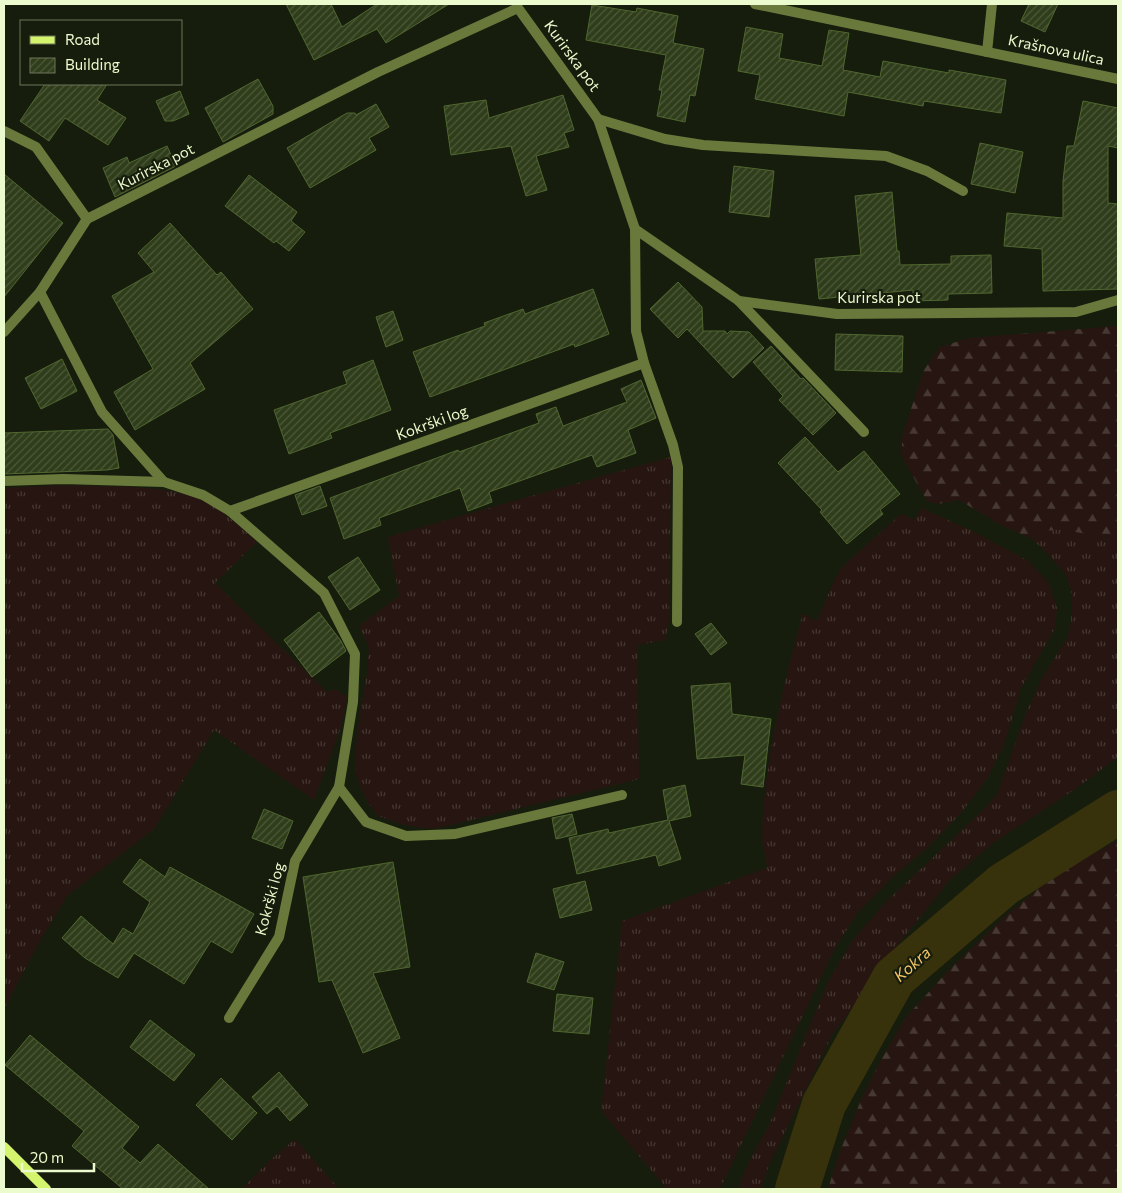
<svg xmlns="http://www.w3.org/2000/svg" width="1122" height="1193" font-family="Commissioner,sans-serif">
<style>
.grass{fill:url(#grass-tufts)}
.forest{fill:url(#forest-firs)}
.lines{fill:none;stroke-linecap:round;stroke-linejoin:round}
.river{stroke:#37310c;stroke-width:44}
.building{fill:url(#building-hatch);stroke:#50672f}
.lane{stroke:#69793c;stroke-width:10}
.street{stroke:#69793c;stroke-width:10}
.secondary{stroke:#d3f46c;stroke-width:10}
.labels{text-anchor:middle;stroke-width:4.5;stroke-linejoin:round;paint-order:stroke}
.street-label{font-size:15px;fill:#ecfbce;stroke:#171d0d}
.water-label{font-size:16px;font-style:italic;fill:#f3c564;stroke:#171d0d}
</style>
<defs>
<pattern id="grass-tufts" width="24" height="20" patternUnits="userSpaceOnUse" patternTransform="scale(1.25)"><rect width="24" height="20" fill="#271511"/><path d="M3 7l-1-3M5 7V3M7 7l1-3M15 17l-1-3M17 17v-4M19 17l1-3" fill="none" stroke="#463832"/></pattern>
<pattern id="forest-firs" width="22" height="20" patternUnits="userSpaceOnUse" patternTransform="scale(1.25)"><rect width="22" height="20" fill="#271511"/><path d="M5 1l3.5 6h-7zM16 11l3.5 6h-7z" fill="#463832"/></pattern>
<pattern id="building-hatch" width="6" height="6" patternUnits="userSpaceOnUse" patternTransform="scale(1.25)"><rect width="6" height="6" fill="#2f3d1b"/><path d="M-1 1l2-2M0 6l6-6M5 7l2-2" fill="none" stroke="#4d5a3b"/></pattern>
</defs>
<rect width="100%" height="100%" fill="#171d0d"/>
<g class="grass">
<polygon points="671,457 669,621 665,640 637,645 639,779 438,828 422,828 402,824 378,816 368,803 361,788 355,772 357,733 367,673 369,648 359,626 399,596 388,537 503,504"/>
<path d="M64,485C103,487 168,484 202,500C220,509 243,528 257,542L215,583L327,692L335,689L347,697L340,730L314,800L214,730L154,829L67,896L38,944L4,1009V488Z"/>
<path d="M922,508L972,531L1027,560L1048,582L1057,608L1055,628L1021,688L1004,745L988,777L962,812L927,848L894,876L859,911L835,948L720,1189H667L601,1111L622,921L767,868C766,857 762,845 762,834C764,761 784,684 803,613L817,621L832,585L841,568L901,514L914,520Z"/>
<polygon points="1060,529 1118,540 1118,757 1074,790 993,843 950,880 904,937 832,1035 769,1165 761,1189 738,1189 749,1162 769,1125 828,982 854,938 889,899 984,809 997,794 1027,711 1041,680 1067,638 1071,621 1072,594 1066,575 1048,554 1032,539 1047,531"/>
<polygon points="295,1139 339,1189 242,1189 269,1161"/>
</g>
<g class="forest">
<polygon points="1118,326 1118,540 1060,529 1047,531 1032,539 999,524 959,500 938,504 927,501 902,457 902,436 924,370 940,347 969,338"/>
<polygon points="1118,841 1118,1189 828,1189 839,1154 861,1100 881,1060 906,1017 949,970 1002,919 1063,868"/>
</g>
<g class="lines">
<polyline class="river" points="797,1189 824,1104 894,978 1004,884 1118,812"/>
</g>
<g class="building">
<polygon points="286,4 331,4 342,27 377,4 449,4 386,43 377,29 314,60"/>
<polygon points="1029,4 1058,4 1045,32 1021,21"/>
<polygon points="592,5 636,12 637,8 678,16 673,43 704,49 695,96 690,95 685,122 657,116 662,90 659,90 666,55 586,40"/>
<polygon points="746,27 783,34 779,58 822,66 829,30 849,33 843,70 880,77 883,61 949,73 949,70 1006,80 1001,113 924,101 923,106 848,92 844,116 755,99 760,75 738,71"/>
<polygon points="258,79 273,106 273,114 223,142 205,108"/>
<polygon points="45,84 107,84 97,100 126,118 108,145 65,118 49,141 20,121"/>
<polygon points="180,91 189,114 173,121 165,121 156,101"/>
<polygon points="563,95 574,130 564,133 569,147 536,156 547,190 526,196 511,146 451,155 444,106 486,100 489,118"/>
<polygon points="1083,101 1118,108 1118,148 1108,146 1108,203 1118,204 1118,289 1043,291 1042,249 1004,246 1007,213 1063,218 1063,181 1067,146 1074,146"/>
<polygon points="376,104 389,127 369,138 376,150 310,188 287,148 347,113 355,113 356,115"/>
<polygon points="980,143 1023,152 1015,193 971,184"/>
<polygon points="167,146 176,166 115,197 103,168 127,157 129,163"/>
<polygon points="734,166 774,171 769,217 729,212"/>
<polygon points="4,174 63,223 4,297"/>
<polygon points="249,175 297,212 291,221 305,232 289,251 276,241 274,243 225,206"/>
<polygon points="892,192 897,251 899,251 900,265 951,264 951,256 991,255 992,293 948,294 948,300 913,301 913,290 819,299 815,259 861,255 855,196"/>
<polygon points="170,223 217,275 221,272 253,309 190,363 205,389 135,430 114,392 153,369 112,296 154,272 138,253"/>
<polygon points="678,282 702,307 703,331 725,331 727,334 730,331 749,332 764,348 733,378 687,329 678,338 650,309"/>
<polygon points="593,289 609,334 575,347 574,344 430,397 413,352 485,326 484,323 523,309 525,314"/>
<polygon points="393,311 403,340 386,347 376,317"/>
<polygon points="836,334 903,336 902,372 835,370"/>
<polygon points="771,346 801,379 803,378 836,413 813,435 779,400 783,396 753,362"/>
<polygon points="62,359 77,391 41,409 25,378"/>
<polygon points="373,360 391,410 330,433 332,438 289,454 274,410 347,384 343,372"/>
<polygon points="641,380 656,418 628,430 636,453 597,467 592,455 489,492 492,502 468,511 460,488 379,518 381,525 344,539 330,498 458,450 459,452 539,423 536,414 556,407 563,426 627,402 621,389"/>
<polygon points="108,429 113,435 119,468 107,470 4,474 4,433"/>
<polygon points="805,437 838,472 864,451 900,494 880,510 883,514 847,544 820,512 822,510 778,463"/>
<polygon points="320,486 327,506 302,515 295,495"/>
<polygon points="358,557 380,590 350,610 328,577"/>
<polygon points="319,612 341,641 346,651 312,677 284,640"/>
<polygon points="711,623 727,643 711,655 695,634"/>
<polygon points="730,683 732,714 771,719 763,787 741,784 745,755 697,759 691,686"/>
<polygon points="685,785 691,816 669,821 681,859 659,866 656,855 577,874 569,838 608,829 609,833 668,820 663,790"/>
<polygon points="264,809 293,821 282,849 252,838"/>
<polygon points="572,814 577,834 556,839 552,818"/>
<polygon points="140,859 165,877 170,867 254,914 232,953 211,941 184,984 134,953 118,978 85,958 62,938 81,916 113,944 123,928 133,934 150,902 123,882"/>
<polygon points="393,862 410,967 373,973 400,1038 363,1053 332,980 319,982 303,877"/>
<polygon points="585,881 592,910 560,918 553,889"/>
<polygon points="536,953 564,962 554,990 527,982"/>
<polygon points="557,994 593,998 589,1034 553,1031"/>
<polygon points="150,1020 195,1055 174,1081 130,1047"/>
<polygon points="30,1035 139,1127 122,1148 140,1163 158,1144 209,1189 123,1189 72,1146 84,1131 5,1065"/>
<polygon points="279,1072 308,1105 290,1121 277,1106 267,1114 252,1097"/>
<polygon points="221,1078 257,1113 232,1140 196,1105"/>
</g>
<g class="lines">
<g class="lane">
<polyline points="598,119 665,139 703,145 886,156 927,171 963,191"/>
<polyline points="40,292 102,412 164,482"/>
</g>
<g class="street">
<polyline points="755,4 1118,79"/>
<polyline points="987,52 992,4"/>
<polyline points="4,131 36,147 87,219"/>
<polyline points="739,301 864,432"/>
<polyline points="4,332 40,292 87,219 378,72 518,8 598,119 635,229 739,301 837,314 1076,312 1118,300"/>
<polyline points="644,363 673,445 678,467 677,622"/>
<polyline points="4,481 63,479 164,482 203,495 230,511 644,363 636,331 635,229"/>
<polyline points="230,511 324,593 355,654 353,702 339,787 366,822 406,836 455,834 622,795"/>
<polyline points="229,1018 279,937 295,861 339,787"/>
</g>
<polyline class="secondary" points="4,1147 46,1189"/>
</g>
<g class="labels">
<g class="street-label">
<text transform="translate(1056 50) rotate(12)" y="5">Krašnova ulica</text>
<text transform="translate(572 56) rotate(54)" y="5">Kurirska pot</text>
<text transform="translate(156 167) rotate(-27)" y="5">Kurirska pot</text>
<text x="879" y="303">Kurirska pot</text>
<text transform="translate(432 423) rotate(-20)" y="5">Kokrški log</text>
<text transform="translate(270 899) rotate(-75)" y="5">Kokrški log</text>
</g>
<g class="water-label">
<text transform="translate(912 964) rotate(-42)" y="6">Kokra</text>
</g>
</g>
<rect width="1122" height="1193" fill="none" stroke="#ecfbce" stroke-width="10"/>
<rect x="20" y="20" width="162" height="65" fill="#171d0d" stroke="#6c765a"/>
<rect x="30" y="36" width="25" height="8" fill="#d3f46c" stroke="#6c765a"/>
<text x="65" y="45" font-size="15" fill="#ecfbce">Road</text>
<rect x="30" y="58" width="25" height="15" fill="url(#building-hatch)" stroke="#6c765a"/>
<text x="65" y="70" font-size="15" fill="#ecfbce">Building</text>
<path d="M22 1163v8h72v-8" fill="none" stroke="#ecfbce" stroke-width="2.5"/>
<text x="30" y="1163" font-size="15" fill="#ecfbce" stroke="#171d0d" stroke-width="4" paint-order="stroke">20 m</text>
</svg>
